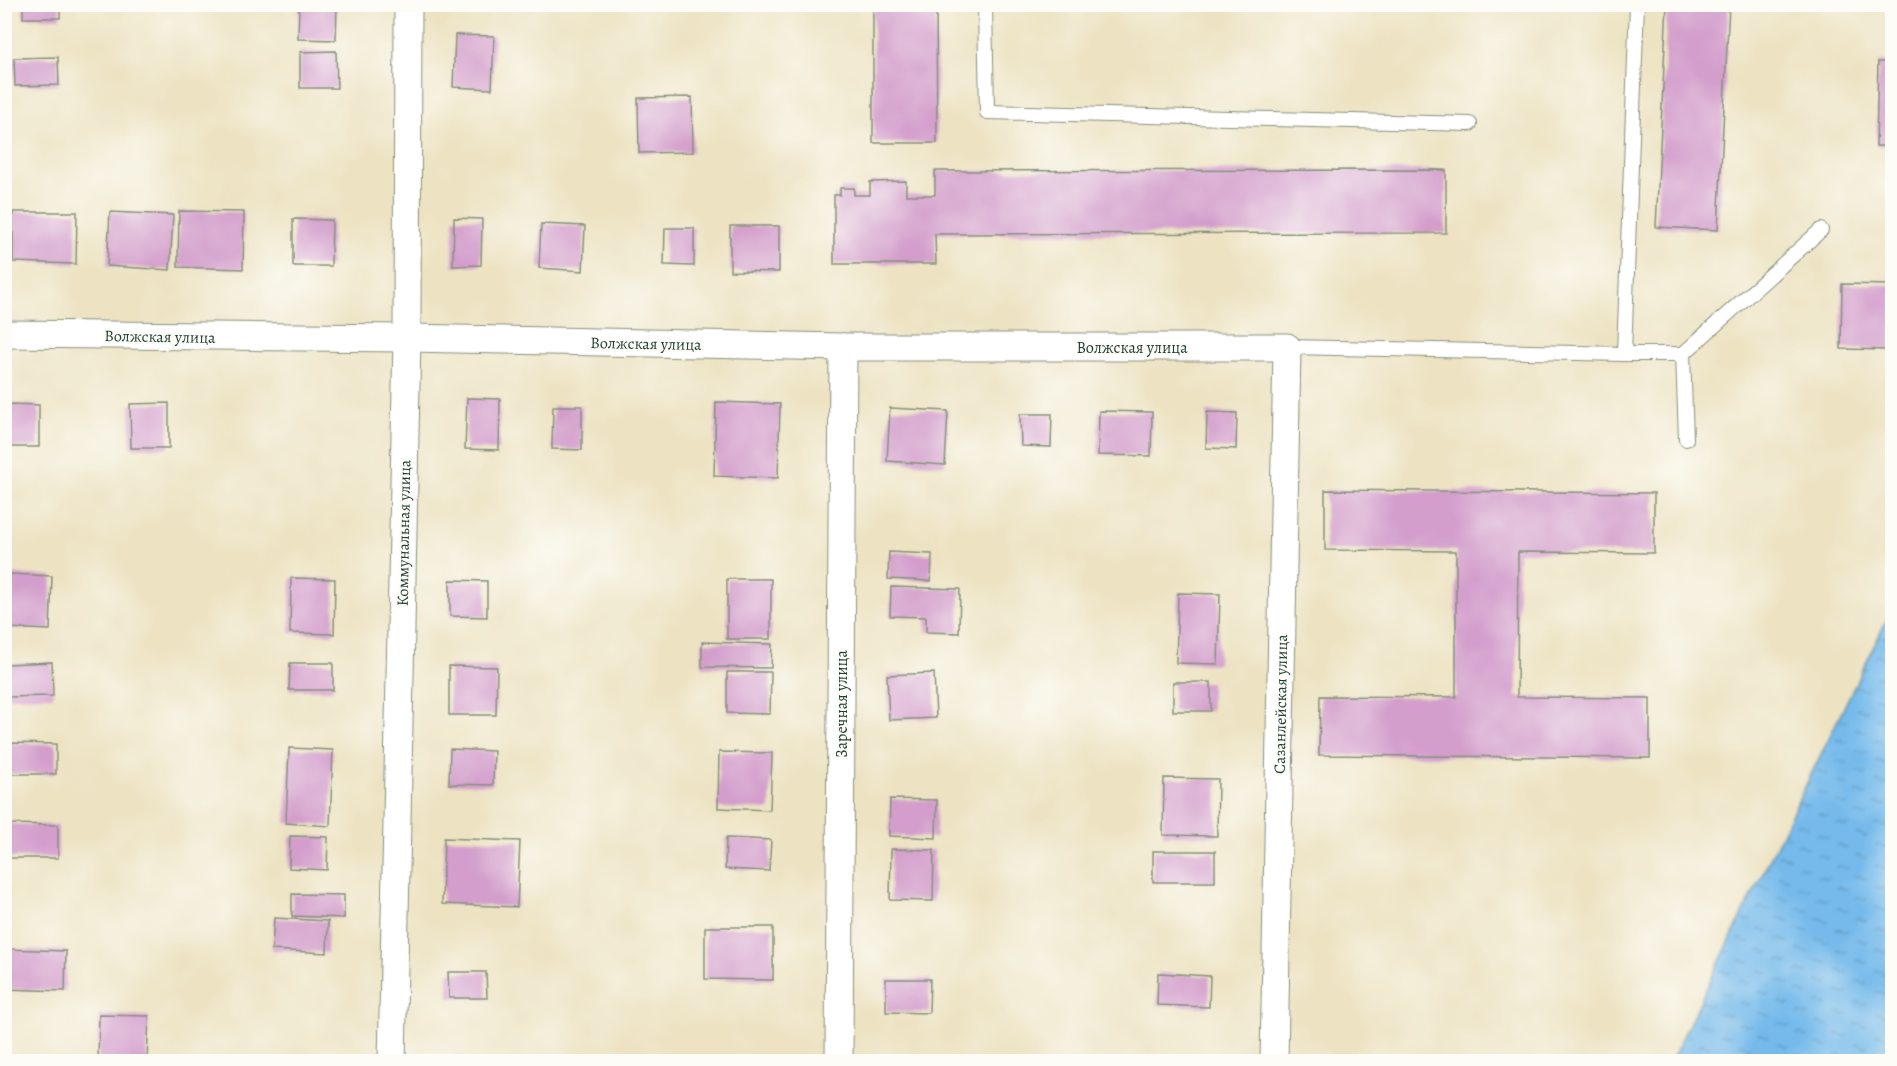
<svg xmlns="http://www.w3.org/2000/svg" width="1897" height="1066" font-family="Alegreya,serif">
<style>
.water{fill:url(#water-ripples);stroke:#4a7c90;stroke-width:1.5}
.building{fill:#d39ecc}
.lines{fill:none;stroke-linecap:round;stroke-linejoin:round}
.service-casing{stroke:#86907c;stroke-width:16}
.minor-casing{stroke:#86907c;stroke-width:29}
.service{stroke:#fff;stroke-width:14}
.minor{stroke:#fff;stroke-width:27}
.labels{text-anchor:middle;stroke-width:4.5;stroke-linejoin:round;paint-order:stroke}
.street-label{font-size:16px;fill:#1f3d34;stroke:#fdfcf7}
</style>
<defs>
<pattern id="water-ripples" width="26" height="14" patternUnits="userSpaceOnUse" patternTransform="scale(1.5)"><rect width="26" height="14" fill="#74baeb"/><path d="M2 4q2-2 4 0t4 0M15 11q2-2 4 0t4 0" fill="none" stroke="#5f98bf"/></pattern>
</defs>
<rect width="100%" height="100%" fill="#fdfcf7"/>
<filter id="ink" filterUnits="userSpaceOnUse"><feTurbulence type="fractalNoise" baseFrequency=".0167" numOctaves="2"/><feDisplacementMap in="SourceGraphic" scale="12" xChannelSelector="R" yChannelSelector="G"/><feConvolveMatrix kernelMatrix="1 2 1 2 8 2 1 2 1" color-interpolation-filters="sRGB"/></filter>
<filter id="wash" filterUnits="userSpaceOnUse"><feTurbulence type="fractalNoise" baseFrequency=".008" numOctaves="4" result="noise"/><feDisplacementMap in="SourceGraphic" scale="24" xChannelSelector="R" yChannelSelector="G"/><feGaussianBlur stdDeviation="1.35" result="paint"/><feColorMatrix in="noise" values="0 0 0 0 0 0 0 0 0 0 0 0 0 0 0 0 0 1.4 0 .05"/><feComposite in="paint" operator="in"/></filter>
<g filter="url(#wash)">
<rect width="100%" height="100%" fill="#ede3c3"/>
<polygon class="water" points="1892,609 1892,1061 1671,1061"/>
<g id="blocks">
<g class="building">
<polygon points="299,4 337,4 336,40 298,39"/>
<polygon points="873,4 936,4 937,143 873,143"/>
<polygon points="1667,4 1729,4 1718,230 1656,227"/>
<rect x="23" y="5" width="37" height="13"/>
<rect x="741" y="5" width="42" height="2"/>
<polygon points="455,35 494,36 492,89 453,87"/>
<polygon points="336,51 337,88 300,88 300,52"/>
<polygon points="58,57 59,85 15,86 14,58"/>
<polygon points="1878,62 1892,62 1892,146 1876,146"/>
<polygon points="692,97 693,152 639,153 638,98"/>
<polygon points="1446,170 1446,233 935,234 936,264 834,264 834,195 840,195 840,188 854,188 854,195 870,195 870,182 906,181 906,195 935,195 935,171"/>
<polygon points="179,211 244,212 243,269 178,267"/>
<polygon points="13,212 77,212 76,264 13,262"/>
<polygon points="110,212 173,215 170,270 107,266"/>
<polygon points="454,218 482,219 481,265 453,266"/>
<polygon points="293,219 332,220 331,266 293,266"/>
<polygon points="541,224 585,226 583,271 539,268"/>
<polygon points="730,226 779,226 779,272 730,271"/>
<polygon points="665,228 694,228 694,266 664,265"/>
<polygon points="1842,284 1892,285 1892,350 1841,349"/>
<polygon points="467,398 500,399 499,450 465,449"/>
<polygon points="716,402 780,404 778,478 714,476"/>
<polygon points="169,403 169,448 131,448 130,404"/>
<polygon points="8,404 39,405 39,447 8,447"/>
<polygon points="553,406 582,406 582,450 552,449"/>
<polygon points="890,408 948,411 945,465 887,461"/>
<polygon points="1099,411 1152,412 1151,456 1098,455"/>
<polygon points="1207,412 1237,413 1236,449 1206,448"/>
<polygon points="1020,414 1052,414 1051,447 1021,446"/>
<polygon points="1325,490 1654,493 1654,553 1518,552 1517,697 1650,698 1650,758 1319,755 1320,696 1456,697 1456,551 1325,550"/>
<polygon points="889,552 932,554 931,581 888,579"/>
<polygon points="9,574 52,576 50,630 7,628"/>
<polygon points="291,578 335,579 334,634 290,633"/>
<rect x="727" y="579" width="44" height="60"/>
<polygon points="450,580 487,581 487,617 450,616"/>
<polygon points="891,587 960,589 959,633 926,632 926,617 890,616"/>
<polygon points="1178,593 1220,594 1218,664 1176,663"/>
<polygon points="702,642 772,644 771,668 702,667"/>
<polygon points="52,662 53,696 6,697 6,664"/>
<polygon points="290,663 333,663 333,690 289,690"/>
<polygon points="449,666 497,667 496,715 449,715"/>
<polygon points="727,672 771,672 770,714 727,713"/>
<polygon points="934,673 936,718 889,720 887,675"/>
<rect x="1173" y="682" width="38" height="29"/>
<polygon points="8,743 56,744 56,774 8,774"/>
<polygon points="289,748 333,750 330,826 286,823"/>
<polygon points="450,749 494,751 493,785 449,784"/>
<polygon points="719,752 772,753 770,810 718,808"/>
<polygon points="1164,778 1218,779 1217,836 1163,835"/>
<polygon points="890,799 937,800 936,838 889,836"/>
<polygon points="5,824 58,825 58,858 5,858"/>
<polygon points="290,836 328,837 327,870 289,868"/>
<polygon points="444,838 520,841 517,907 442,904"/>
<polygon points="726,838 771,840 769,871 725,869"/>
<polygon points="891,849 934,850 933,901 890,900"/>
<rect x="1153" y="851" width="62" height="31"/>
<polygon points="292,894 344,895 344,918 292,916"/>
<polygon points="274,918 328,921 327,953 272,950"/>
<polygon points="705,927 773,927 773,980 705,979"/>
<polygon points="5,949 66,951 65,991 4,989"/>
<polygon points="448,972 486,972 487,998 449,998"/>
<polygon points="1158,973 1210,976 1209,1007 1157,1005"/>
<polygon points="886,979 930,979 929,1013 886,1012"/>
<polygon points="99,1015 149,1016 147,1062 98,1062"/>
</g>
</g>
</g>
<g filter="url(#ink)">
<use href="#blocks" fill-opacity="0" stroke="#86907c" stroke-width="1.5"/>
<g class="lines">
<defs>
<g id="service">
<polyline points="985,4 987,112 1470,124"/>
<polyline points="1287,347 1624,354 1637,4"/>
<polyline points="1624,354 1683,354 1686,439"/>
<polyline points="1683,354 1821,230"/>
</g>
<g id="minor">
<polyline points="4,334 407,338 843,347 1287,347 1274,1062"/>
<polyline points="392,1062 407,338 408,4"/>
<polyline points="839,1062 843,347"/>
</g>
</defs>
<use href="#service" class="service-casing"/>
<use href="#minor" class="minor-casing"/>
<use href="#service" class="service"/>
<use href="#minor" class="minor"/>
</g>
</g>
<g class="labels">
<g class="street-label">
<text transform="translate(160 336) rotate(1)" y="6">Волжская улица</text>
<text transform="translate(646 343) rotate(1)" y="6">Волжская улица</text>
<text x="1132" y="353">Волжская улица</text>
<text transform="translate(403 533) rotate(-89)" y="6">Коммунальная улица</text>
<text transform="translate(841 704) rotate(-90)" y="6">Заречная улица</text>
<text transform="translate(1280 704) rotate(-89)" y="6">Сазанлейская улица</text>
</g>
</g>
<rect width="1897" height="1066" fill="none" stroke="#fdfcf7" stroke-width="24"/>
</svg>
